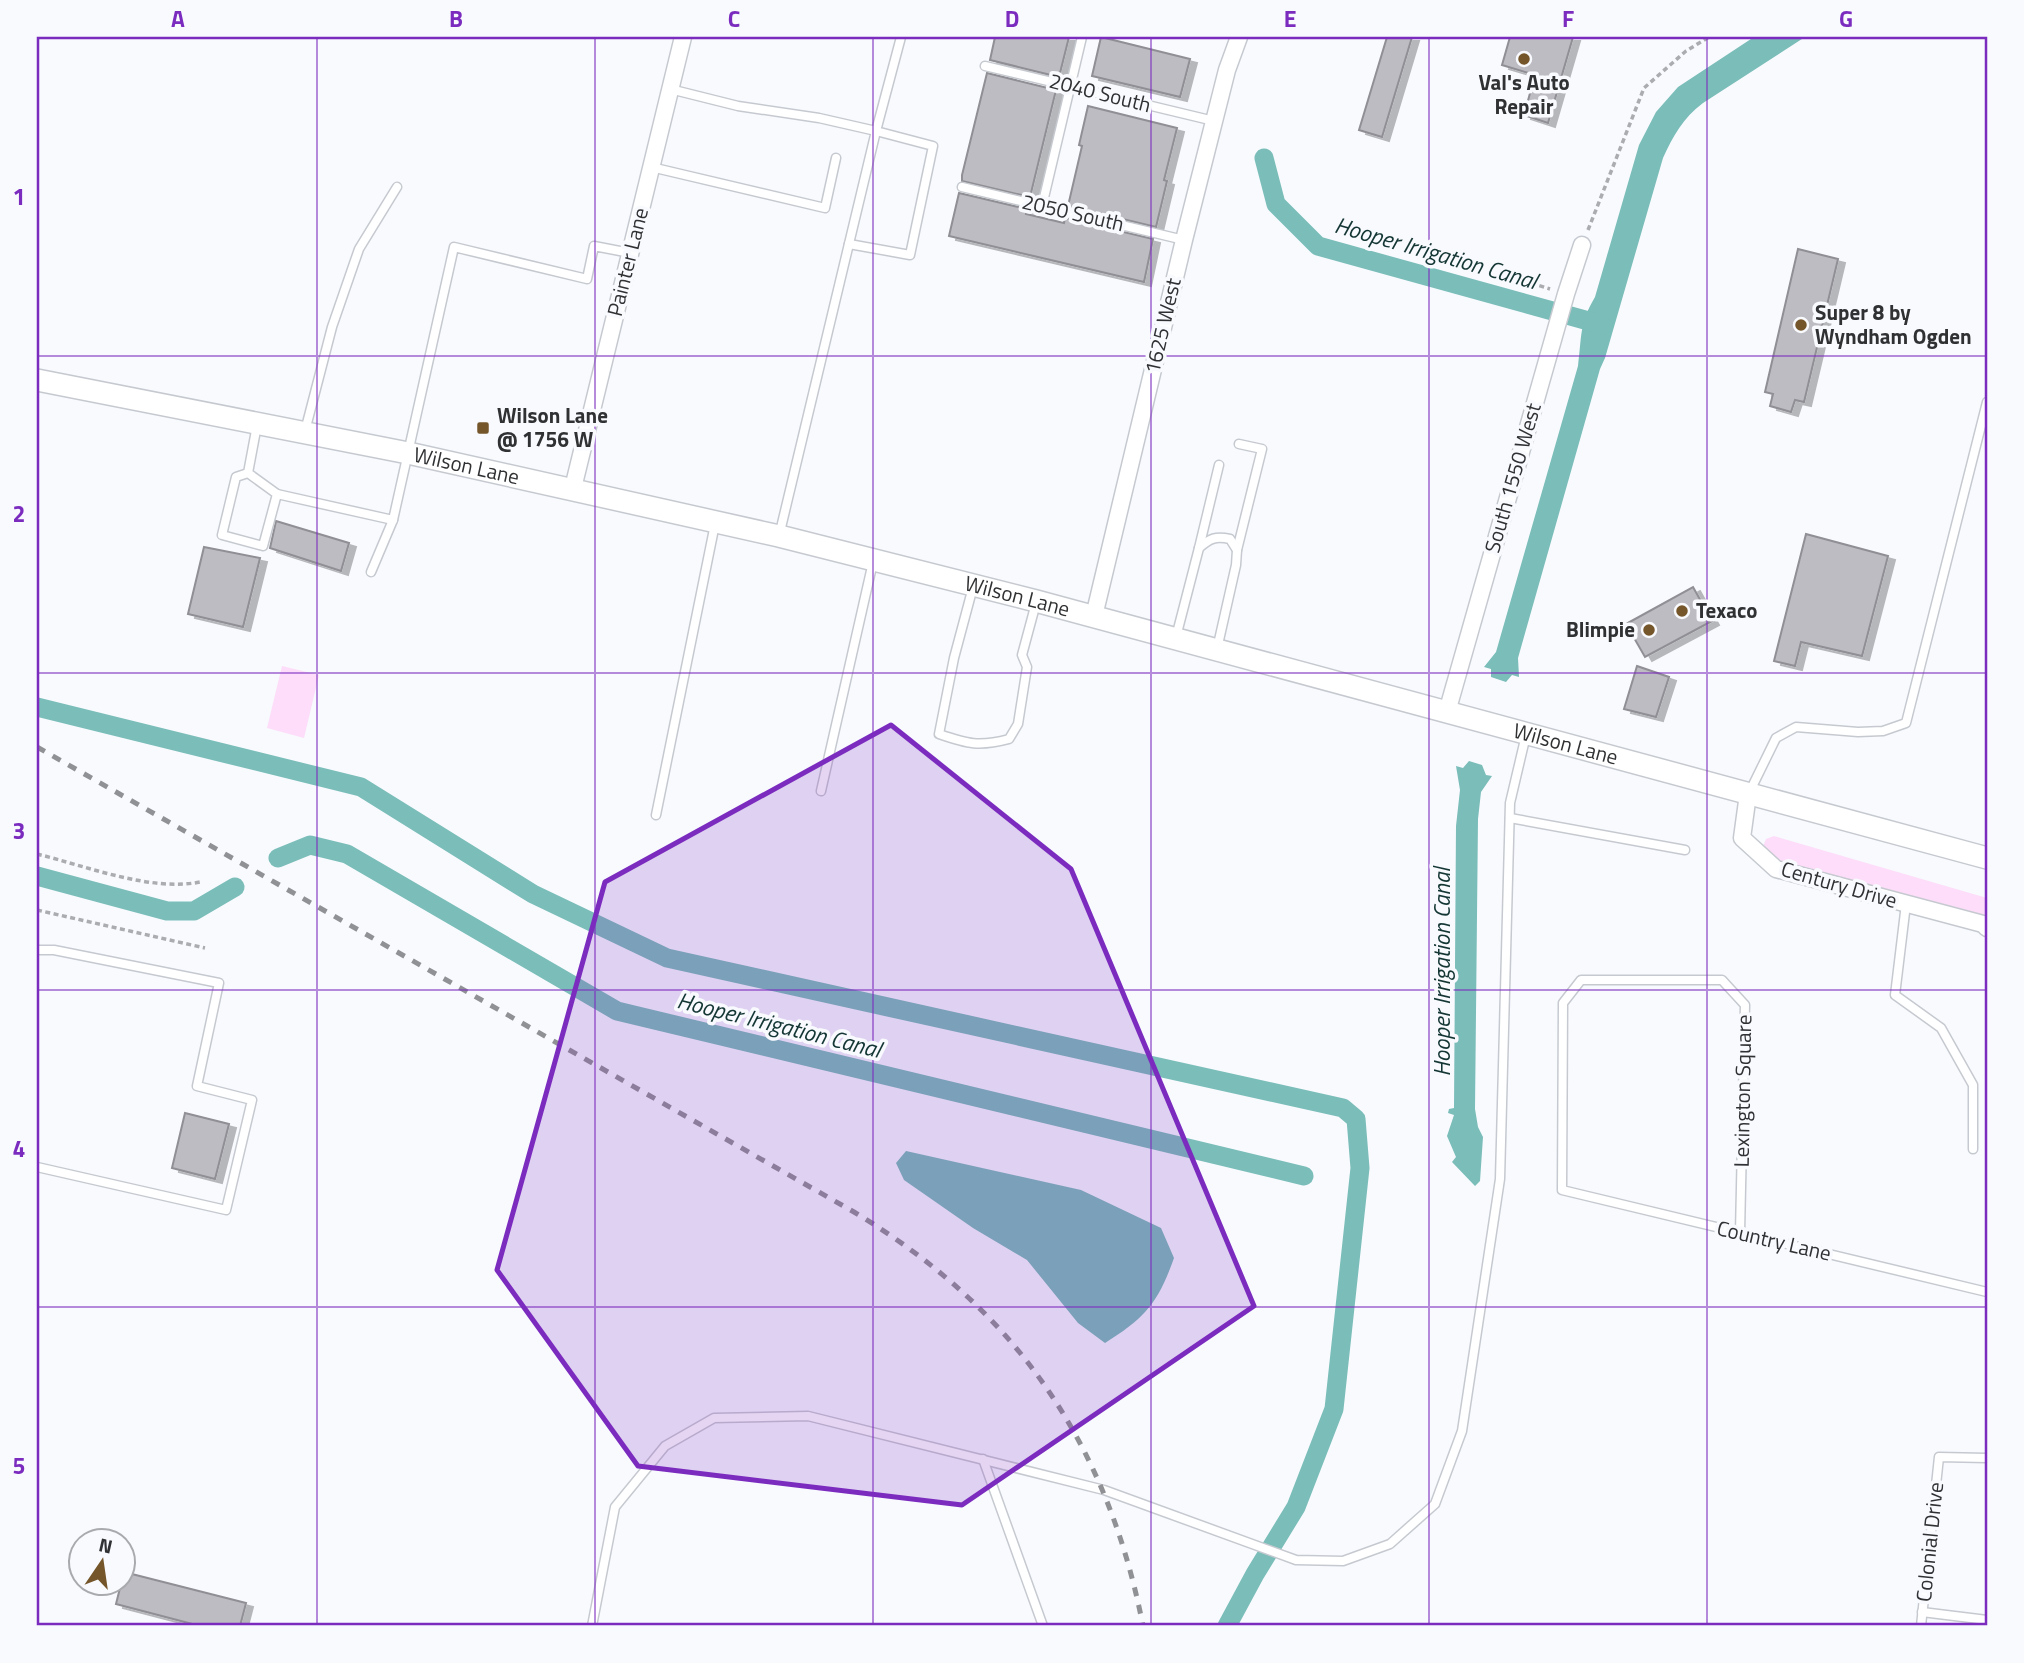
<svg xmlns="http://www.w3.org/2000/svg" width="2024" height="1663" font-family="'Titillium Web',sans-serif">
<style>
.green{fill:#fdddf9}
.water{fill:#7abdb9}
.lines{fill:none;stroke-linecap:round;stroke-linejoin:round}
.canal{stroke:#7abdb9;stroke-width:19}
.building{fill:#bdbcc2;stroke:#908f95;stroke-width:2;filter:url(#shadow)}
.service-casing{stroke:#c6cad0;stroke-width:11}
.minor-casing{stroke:#c6cad0;stroke-width:19}
.secondary-casing{stroke:#c6cad0;stroke-width:24}
.path{stroke:#aaacaf;stroke-width:3.5;stroke-dasharray:5 3.5;stroke-linecap:butt}
.service{stroke:#fff;stroke-width:8}
.minor{stroke:#fff;stroke-width:16}
.secondary{stroke:#fff;stroke-width:21}
.rail{stroke:#909194;stroke-width:5;stroke-dasharray:9 9;stroke-linecap:butt}
.marked{fill:#7b2cbf;fill-opacity:0.2;stroke:#7b2cbf;stroke-width:5;stroke-linejoin:round}
.grid{fill:none;stroke:#7b2cbf;stroke-width:2;stroke-opacity:0.55}
.poi-dot{fill:#74562a;stroke:#f8fafe;stroke-width:2.5}
.labels{text-anchor:middle;stroke-width:7;stroke-linejoin:round;paint-order:stroke}
.poi-label{font-size:21px;font-weight:bold;fill:#303133;stroke:#f8fafe;text-anchor:start}
.street-label{font-size:21px;fill:#303133;stroke:#f8fafe}
.water-label{font-size:23px;font-style:italic;fill:#143634;stroke:#f8fafe}
.neatline{fill:none;stroke:#7b2cbf;stroke-width:2.5}
.grid-label{font-size:23px;text-anchor:middle;font-weight:bold;fill:#7b2cbf}
</style>
<defs>
<filter id="shadow"><feDropShadow dx="7" dy="4" stdDeviation="0" flood-color="#0004"/></filter>
</defs>
<rect width="100%" height="100%" fill="#f8fafe"/>
<g class="green">
<polygon points="282,666 319,675 304,738 267,728"/>
<polygon points="1774,836 1987,898 1987,928 1788,870 1769,856 1763,846 1766,839"/>
</g>
<g class="water">
<path d="M1754,37H1805L1703,103C1683,118 1673,136 1663,158L1605,358L1600,369L1518,658L1519,677L1512,675L1506,682L1491,677V669L1484,667L1496,652L1578,366C1582,336 1579,324 1595,297L1639,145L1656,112L1678,87Z"/>
<polygon points="1469,761 1482,765 1486,775 1492,776 1481,792 1478,819 1475,1109 1478,1127 1483,1137 1480,1181 1475,1186 1452,1162 1456,1157 1447,1136 1454,1115 1448,1113 1449,1109 1454,1108 1456,826 1460,790 1456,766 1463,768"/>
<path d="M906,1151L1081,1190L1161,1228L1174,1258C1158,1303 1145,1318 1105,1343L1078,1323L1027,1260L973,1228L904,1180L896,1163Z"/>
</g>
<g class="lines">
<g class="canal">
<polyline points="1264,158 1276,204 1318,246 1603,325"/>
<polyline points="37,707 361,787 533,894 667,958 1343,1108 1356,1119 1360,1168 1334,1409 1296,1507 1255,1574 1227,1626"/>
<polyline points="278,858 310,845 347,854 617,1011 1304,1176"/>
<polyline points="37,876 167,911 194,911 235,887"/>
</g>
</g>
<g class="building">
<polygon points="995,37 1069,37 1059,77 990,60"/>
<polygon points="1101,37 1190,59 1180,97 1092,76"/>
<polygon points="1387,37 1412,37 1382,137 1359,130"/>
<polygon points="1510,37 1573,37 1548,123 1524,115 1535,75 1502,65"/>
<polygon points="987,73 1056,90 1030,197 962,181 962,175"/>
<polygon points="1088,106 1177,128 1164,180 1167,181 1156,227 1068,206 1082,146 1079,145"/>
<polygon points="959,193 1027,209 1026,214 1064,223 1065,218 1153,239 1144,282 949,236"/>
<polygon points="1798,249 1838,259 1804,402 1795,400 1791,412 1770,406 1773,394 1765,392"/>
<polygon points="276,521 349,543 341,571 270,548"/>
<polygon points="1806,534 1888,556 1862,656 1801,642 1795,666 1774,661"/>
<polygon points="204,547 260,558 243,627 188,614"/>
<polygon points="1693,587 1712,621 1645,657 1626,624"/>
<polygon points="1637,666 1669,677 1656,717 1624,709"/>
<polygon points="185,1113 229,1124 215,1179 172,1168"/>
<polygon points="124,1572 246,1603 240,1626 200,1626 116,1604"/>
</g>
<g class="lines">
<defs>
<g id="service">
<polyline points="985,66 1214,121"/>
<polyline points="670,89 738,106 819,118 876,131 779,536"/>
<polyline points="651,167 825,208 836,158"/>
<polyline points="962,187 1184,240"/>
<polyline points="1042,206 1082,37"/>
<polyline points="849,244 910,255 933,146 876,131 901,37"/>
<polyline points="305,431 332,327 359,249 397,187"/>
<polyline points="248,473 277,494 263,546 222,535 236,477 248,473 257,425"/>
<polyline points="277,494 393,520 454,247 587,279 594,246 630,253"/>
<polyline points="1199,548 1219,465"/>
<polyline points="1237,550 1262,449 1239,444"/>
<polyline points="371,572 393,520"/>
<path d="M973,587L954,658L939,734C968,744 979,747 1009,739L1018,724L1027,667L1022,655L1036,603"/>
<path d="M1176,637L1199,548C1210,538 1216,536 1230,539L1237,550L1236,565L1217,649"/>
<polyline points="821,791 873,562"/>
<polyline points="1750,791 1776,738 1796,727 1858,732 1883,731 1906,723 1987,402"/>
<polyline points="656,815 715,524"/>
<polyline points="1510,818 1685,850"/>
<polyline points="1906,904 1895,995 1941,1028 1973,1085 1973,1149"/>
<polyline points="37,950 54,950 219,983 197,1086 252,1100 226,1210 37,1167"/>
<polyline points="1740,1233 1745,1005 1722,980 1581,980 1563,1003 1562,1190 1987,1292"/>
<polyline points="983,1459 1043,1626"/>
<polyline points="1922,1612 1987,1620"/>
<polyline points="592,1626 615,1507 665,1446 714,1418 808,1416 1104,1490 1296,1560 1343,1561 1390,1544 1435,1504 1462,1431 1500,1179 1510,803 1526,735"/>
<polyline points="1921,1626 1939,1457 1987,1458"/>
</g>
<g id="minor">
<polyline points="573,488 683,37"/>
<polyline points="1094,616 1184,240 1227,70 1239,37"/>
<polyline points="1447,712 1566,294 1582,245"/>
<polyline points="1748,794 1742,838 1776,869 1983,924 1987,928"/>
</g>
<g id="secondary">
<path id="s1" d="M37,380L408,453L779,536L1036,601L1987,858"/>
</g>
</defs>
<use href="#service" class="service-casing"/>
<use href="#minor" class="minor-casing"/>
<use href="#secondary" class="secondary-casing"/>
<g class="path">
<polyline points="1588,230 1644,88 1686,51 1709,37"/>
<polyline points="1515,278 1550,289"/>
<path d="M37,854C86,866 151,892 200,882"/>
<polyline points="37,910 205,948"/>
</g>
<use href="#service" class="service"/>
<use href="#minor" class="minor"/>
<use href="#secondary" class="secondary"/>
<path class="rail" d="M37,747L854,1212C1015,1309 1107,1442 1143,1626"/>
</g>
<path class="marked" d="M891,725L1071,869L1254,1306L962,1505L638,1466L497,1270L605,882Z"/>
<path class="grid" d="M317,37V1626M595,37V1626M873,37V1626M1151,37V1626M1429,37V1626M1707,37V1626M37,356H1987M37,673H1987M37,990H1987M37,1307H1987"/>
<g class="poi-dot">
<circle cx="1524" cy="59" r="7"/>
<circle cx="1801" cy="325" r="7"/>
<rect x="476" y="421" width="14" height="14" rx="3.5"/>
<circle cx="1682" cy="611" r="7"/>
<circle cx="1649" cy="630" r="7"/>
</g>
<g class="labels">
<g class="poi-label">
<text x="1524" y="90" text-anchor="middle">Val's Auto<tspan x="1524" dy="24">Repair</tspan></text>
<text x="1815" y="320">Super 8 by<tspan x="1815" dy="24">Wyndham Ogden</tspan></text>
<text x="497" y="423">Wilson Lane<tspan x="497" dy="24">@ 1756 W</tspan></text>
<text x="1696" y="618">Texaco</text>
<text x="1635" y="637" text-anchor="end">Blimpie</text>
</g>
<g class="street-label">
<text transform="translate(1100 93) rotate(14)" y="7">2040 South</text>
<text transform="translate(1073 213) rotate(13)" y="7">2050 South</text>
<text transform="translate(628 262) rotate(-76)" y="7">Painter Lane</text>
<text transform="translate(1163 326) rotate(-77)" y="7">1625 West</text>
<text dy="7" stroke="none"><textPath href="#s1" startOffset="438">Wilson Lane</textPath></text>
<text transform="translate(1513 478) rotate(-74)" y="7">South 1550 West</text>
<text dy="7" stroke="none"><textPath href="#s1" startOffset="1004">Wilson Lane</textPath></text>
<text dy="7" stroke="none"><textPath href="#s1" startOffset="1572">Wilson Lane</textPath></text>
<text transform="translate(1839 885) rotate(16)" y="7">Century Drive</text>
<text transform="translate(1743 1091) rotate(-89)" y="7">Lexington Square</text>
<text transform="translate(1774 1241) rotate(13)" y="7">Country Lane</text>
<text transform="translate(1930 1542) rotate(-84)" y="7">Colonial Drive</text>
</g>
<g class="water-label">
<text transform="translate(1436 253) rotate(16)" y="8">Hooper Irrigation Canal</text>
<text transform="translate(1442 972) rotate(-90)" y="8">Hooper Irrigation Canal</text>
<text transform="translate(779 1025) rotate(14)" y="8">Hooper Irrigation Canal</text>
</g>
</g>
<rect width="2024" height="1663" fill="none" stroke="#f8fafe" stroke-width="77"/>
<g transform="translate(102 1562) rotate(13)"><circle r="33" fill="#f8fafe" stroke="#a8aaad" stroke-width="2"/>
<path d="M0-5L12 26L0 18L-12 26Z" fill="#74562a"/>
<text y="-10" font-size="19" font-weight="bold" text-anchor="middle" fill="#303133">N</text>
</g>
<rect x="38" y="38" width="1948" height="1586" class="neatline"/>
<g class="grid-label">
<text x="178" y="27">A</text>
<text x="456" y="27">B</text>
<text x="734" y="27">C</text>
<text x="1012" y="27">D</text>
<text x="1290" y="27">E</text>
<text x="1568" y="27">F</text>
<text x="1846" y="27">G</text>
<text x="19" y="205">1</text>
<text x="19" y="522">2</text>
<text x="19" y="839">3</text>
<text x="19" y="1157">4</text>
<text x="19" y="1474">5</text>
</g>
</svg>
